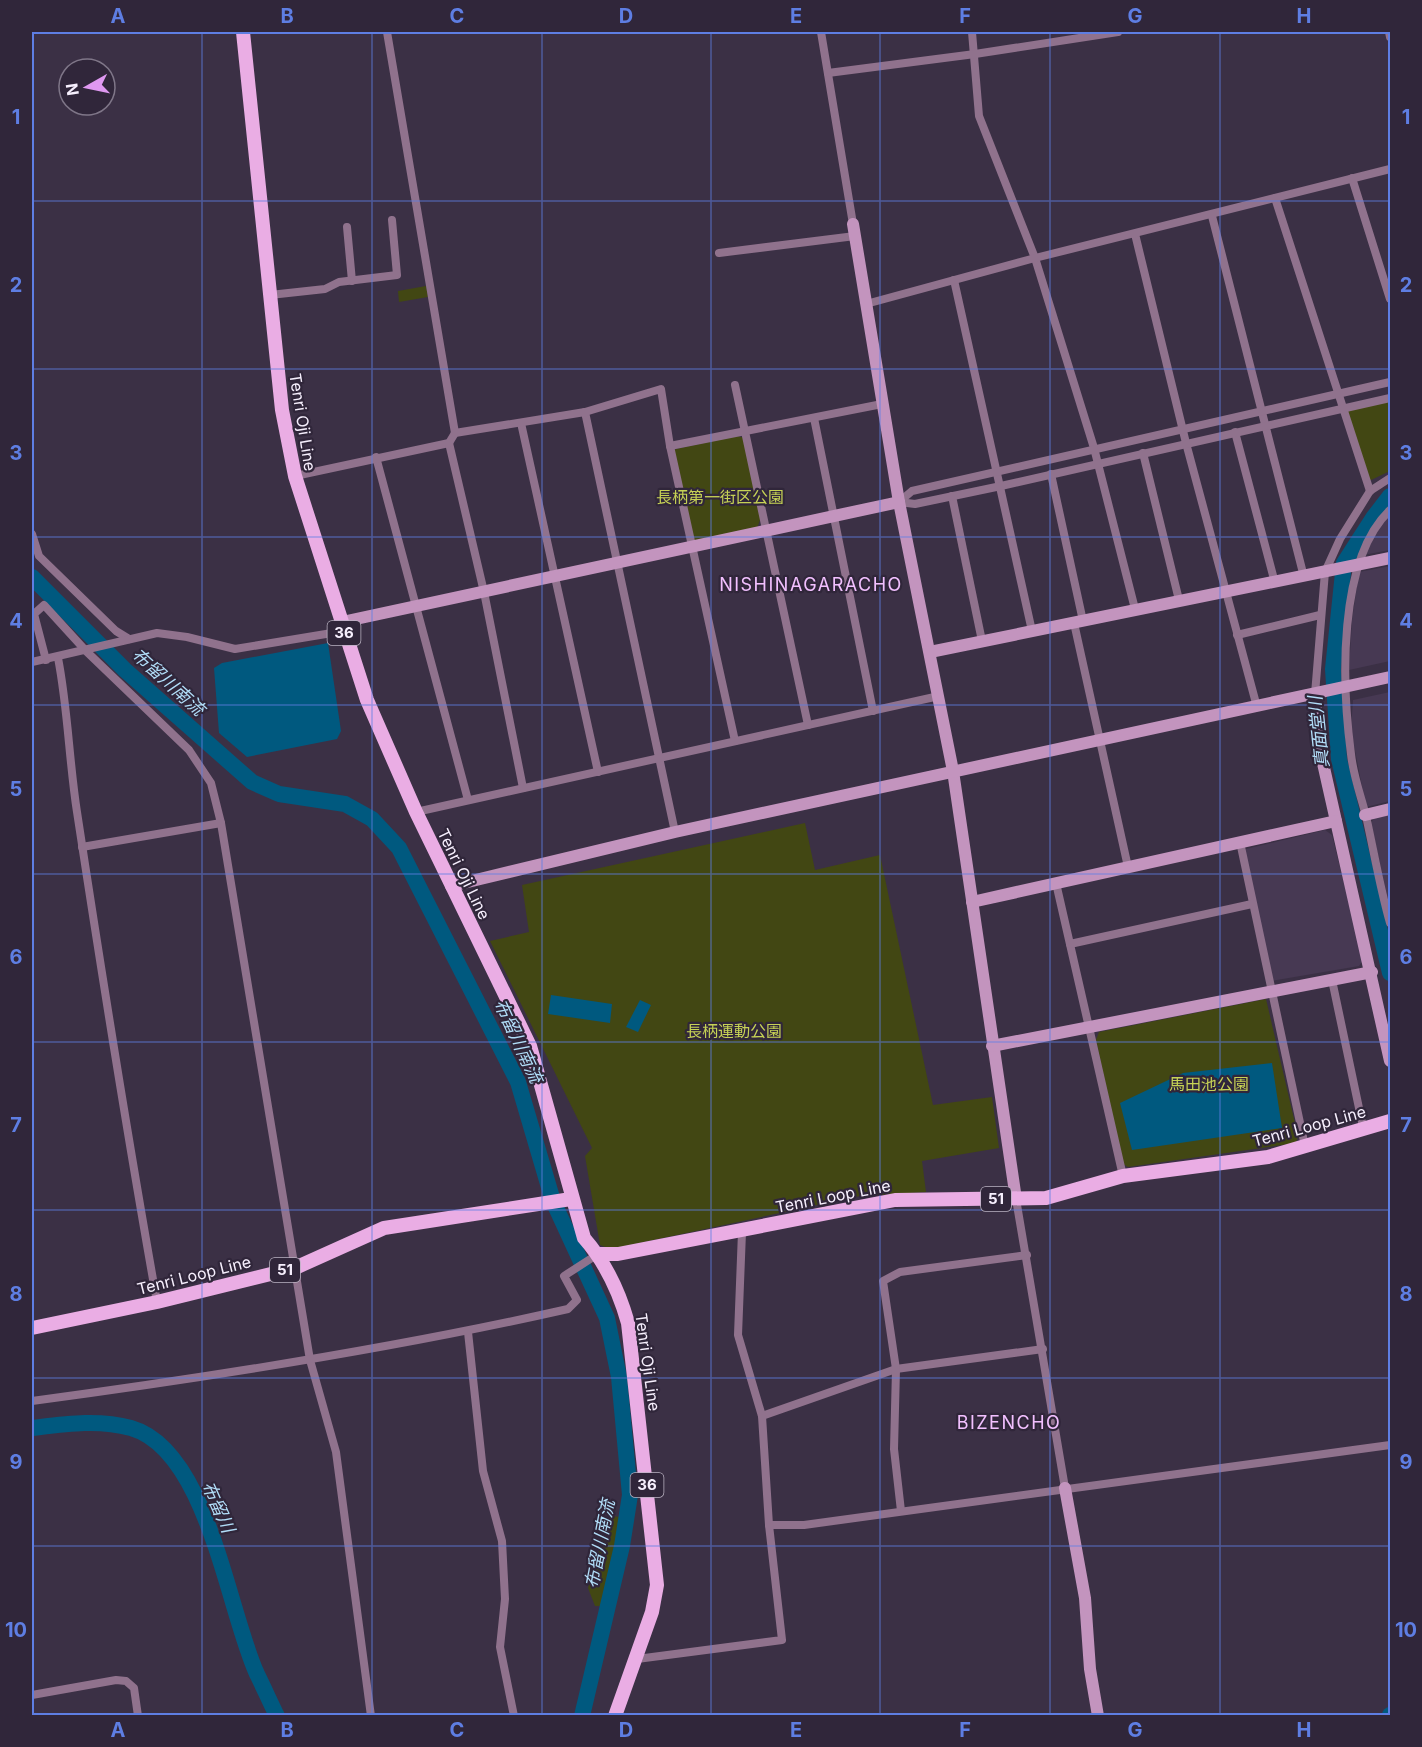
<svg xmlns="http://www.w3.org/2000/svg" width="1422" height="1747" font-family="Inter,'Noto Sans JP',sans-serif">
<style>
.built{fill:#473953}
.green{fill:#424713}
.water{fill:#00597f}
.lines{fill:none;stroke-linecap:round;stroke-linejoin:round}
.river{stroke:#00597f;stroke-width:16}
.street{stroke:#90728d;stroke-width:8}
.secondary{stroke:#c394be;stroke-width:12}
.primary{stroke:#eaade4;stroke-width:14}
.grid{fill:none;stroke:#5e7ee3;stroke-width:1.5;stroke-opacity:0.55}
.labels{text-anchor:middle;stroke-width:4.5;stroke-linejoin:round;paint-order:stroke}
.shield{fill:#30263a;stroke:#bbb3c2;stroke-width:1.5}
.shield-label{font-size:15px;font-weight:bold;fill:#f6effd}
.street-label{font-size:16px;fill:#f6effd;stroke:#30263a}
.park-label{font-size:16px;fill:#c6d255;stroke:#30263a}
.neighbourhood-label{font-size:18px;letter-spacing:1.5px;fill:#f2c0ff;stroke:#30263a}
.water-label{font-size:18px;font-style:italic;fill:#b1ddf8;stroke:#30263a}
.neatline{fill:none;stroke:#5e7ee3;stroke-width:2}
.grid-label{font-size:20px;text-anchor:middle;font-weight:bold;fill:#5e7ee3}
</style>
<rect width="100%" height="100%" fill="#3b3045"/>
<g class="built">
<polygon points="1390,515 1390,550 1363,555 1378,528"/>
<polygon points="1390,566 1390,661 1349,670 1352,620 1359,572"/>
<polygon points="1390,692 1390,801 1366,807 1351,730 1353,700"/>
<polygon points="1390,815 1390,909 1371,823 1374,818"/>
<polygon points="1325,830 1332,835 1363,960 1359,966 1271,981 1244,852 1246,849"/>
</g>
<g class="green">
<polygon points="426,286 428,297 399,302 398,291"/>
<polygon points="1390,401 1390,471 1369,481 1347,411"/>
<polygon points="737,436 745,438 762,515 757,528 692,543 672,452 676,449"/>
<polygon points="805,823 815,870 880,855 933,1105 992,1097 999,1148 922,1161 926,1192 860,1196 611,1249 600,1245 585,1156 592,1148 490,941 529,932 522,885"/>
<polygon points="1266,999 1298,1136 1296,1143 1128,1167 1123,1164 1096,1040 1099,1032"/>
<polygon points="609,1516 622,1517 607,1606 595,1606 588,1588"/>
</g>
<g class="water">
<polygon points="328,643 341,731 337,739 247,757 219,733 214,668 222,663"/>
<polygon points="551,995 612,1004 610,1023 548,1014"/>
<polygon points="640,1000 651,1005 638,1032 626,1027"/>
<polygon points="1272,1063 1282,1128 1132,1150 1120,1103 1183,1073"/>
</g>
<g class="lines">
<g class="river">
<polyline points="1390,496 1373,518 1344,563 1333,669 1339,759 1390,973"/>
<polyline points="32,577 125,670 252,782 279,794 345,804 372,819 399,848 518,1082 553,1201 607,1318 619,1377 630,1495 622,1546 582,1716"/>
<path d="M32,1428C65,1424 98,1419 131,1428C208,1450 228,1612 257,1674C264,1688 270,1702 277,1716"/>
<polyline points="1390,1716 1390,1715"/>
</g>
<g class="street">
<polyline points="387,32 455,433"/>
<polyline points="821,32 853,224"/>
<polyline points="972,32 979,116 1035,258 1094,448 1135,609"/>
<polyline points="1389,32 1390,37"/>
<polyline points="828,73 975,54 1118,32"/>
<polyline points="1352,178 1390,299"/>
<polyline points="1275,198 1370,491"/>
<polyline points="1212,216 1304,577"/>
<polyline points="347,227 352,281"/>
<polyline points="1135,234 1186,443 1257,707"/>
<polyline points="719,253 855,236"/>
<polyline points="954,280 1032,631"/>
<polyline points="270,295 325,289 339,282 397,275 392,220"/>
<polyline points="866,304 1035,258 1390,169"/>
<polyline points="735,385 808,725"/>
<polyline points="585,412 675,832"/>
<polyline points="814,418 873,711"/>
<polyline points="521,423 598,772"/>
<polyline points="1235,432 1275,583"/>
<polyline points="449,443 484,592 523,788"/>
<polyline points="670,446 882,404"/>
<polyline points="1143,453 1179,600"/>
<polyline points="376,457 468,800"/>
<polyline points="1051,474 1083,621"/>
<polyline points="295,476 449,443 455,433 585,412 661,389 670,446 735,741"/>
<polyline points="952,496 982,641"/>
<polyline points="899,502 912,491 1390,382"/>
<polyline points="899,502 915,504 1001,486 1390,398"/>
<path d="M1390,510C1337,560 1342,686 1351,754C1353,775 1361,796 1366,816C1374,852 1380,888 1390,923"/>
<polyline points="32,534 39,556 116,631 129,639"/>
<polyline points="1074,623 1128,867"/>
<polyline points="1237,635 1320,615"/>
<path d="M58,658C68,709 69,761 77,812C102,976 128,1139 157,1302"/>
<polyline points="46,660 34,614 44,605 86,651 189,750 211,783 221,823 310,1360 336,1452 371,1716"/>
<polyline points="32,662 157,633 187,637 235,649 344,631"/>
<polyline points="1315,694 1325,572 1340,539 1370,491 1390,478"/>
<polyline points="416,812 939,696"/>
<polyline points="1240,842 1305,1146"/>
<polyline points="82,847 221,823"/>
<polyline points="1056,883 1123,1176"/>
<polyline points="1070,944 1252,904"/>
<polyline points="1332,980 1363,1127"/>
<polyline points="1016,1199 1065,1488"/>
<polyline points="468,1332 483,1471 502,1541 505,1599 500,1647 514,1716"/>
<path d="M32,1401C211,1377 391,1349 568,1309L577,1300L564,1276L598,1254"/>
<polyline points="762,1416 896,1369 1043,1349"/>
<polyline points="901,1511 894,1449 896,1369 883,1281 900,1272 1027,1255"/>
<polyline points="769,1525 804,1525 1390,1445"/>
<polyline points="637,1659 782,1640 769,1525 762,1416 738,1335 742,1232"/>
<polyline points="32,1695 116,1680 126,1681 134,1688 138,1716"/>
</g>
<g class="secondary">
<polyline points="853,224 899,502 953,771 1016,1199"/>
<polyline points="342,622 899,502"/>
<polyline points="930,652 1390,558"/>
<polyline points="1315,694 1318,741 1390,1061"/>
<polyline points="1365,815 1390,809"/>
<polyline points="451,886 675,832 1390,677"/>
<polyline points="972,902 1336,821"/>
<polyline points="992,1046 1372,972"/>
<polyline points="1065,1488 1085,1598 1090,1669 1098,1716"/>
</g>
<g class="primary">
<path d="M243,32L282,410L295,476L367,700L416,812L530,1046L584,1238C606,1263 619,1291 628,1323L657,1585L652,1612L615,1716"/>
<polyline points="598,1254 618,1254 895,1200 1046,1198 1123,1176 1268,1157 1390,1121"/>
<polyline points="32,1328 157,1302 295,1268 384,1228 571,1199"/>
</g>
</g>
<path class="grid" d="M202,32V1716M372,32V1716M542,32V1716M711,32V1716M880,32V1716M1050,32V1716M1220,32V1716M32,201H1390M32,369H1390M32,537H1390M32,705H1390M32,874H1390M32,1042H1390M32,1210H1390M32,1378H1390M32,1546H1390"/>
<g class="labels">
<g class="shield">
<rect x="327.5" y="621" width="33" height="24" rx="4.5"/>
<rect x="981" y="1187" width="30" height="24" rx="4.5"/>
<rect x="270" y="1258" width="30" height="24" rx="4.5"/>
<rect x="630.5" y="1473" width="33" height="24" rx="4.5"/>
</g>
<g class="shield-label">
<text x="344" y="638">36</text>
<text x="996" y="1204">51</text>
<text x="285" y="1275">51</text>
<text x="647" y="1490">36</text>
</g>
<g class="street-label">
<text transform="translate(303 422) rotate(81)" y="6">Tenri Oji Line</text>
<text transform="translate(464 874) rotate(64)" y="6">Tenri Oji Line</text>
<text transform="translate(1309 1126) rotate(-15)" y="6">Tenri Loop Line</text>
<text transform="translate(833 1196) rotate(-11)" y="6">Tenri Loop Line</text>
<text transform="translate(194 1275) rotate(-14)" y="6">Tenri Loop Line</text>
<text transform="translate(648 1362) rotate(82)" y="6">Tenri Oji Line</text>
</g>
<g class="park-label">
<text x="720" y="503">長柄第一街区公園</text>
<text x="734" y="1037">長柄運動公園</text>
<text x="1209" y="1090">馬田池公園</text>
</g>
<g class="neighbourhood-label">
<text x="811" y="591">NISHINAGARACHO</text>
<text x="1009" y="1429">BIZENCHO</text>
</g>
<g class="water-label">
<text transform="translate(168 682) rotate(42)" y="6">布留川南流</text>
<text transform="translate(1319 732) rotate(-96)" y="6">真面堂川</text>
<text transform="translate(518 1041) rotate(65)" y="6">布留川南流</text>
<text transform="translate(218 1507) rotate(66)" y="6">布留川</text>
<text transform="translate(600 1544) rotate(-79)" y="6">布留川南流</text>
</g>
</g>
<rect width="1422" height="1747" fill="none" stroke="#30263a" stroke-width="66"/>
<g transform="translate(87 87) rotate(261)"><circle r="28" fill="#30263a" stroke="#7f7688" stroke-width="1.5"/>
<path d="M0-4.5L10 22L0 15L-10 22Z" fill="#df98f1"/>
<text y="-9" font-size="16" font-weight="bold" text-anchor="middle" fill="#f6effd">N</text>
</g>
<rect x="33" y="33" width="1356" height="1681" class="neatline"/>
<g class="grid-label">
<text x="118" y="23">A</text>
<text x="287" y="23">B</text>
<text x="457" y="23">C</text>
<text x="626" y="23">D</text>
<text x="796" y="23">E</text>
<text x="965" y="23">F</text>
<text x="1135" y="23">G</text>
<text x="1304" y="23">H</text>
<text x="16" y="124">1</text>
<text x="1406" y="124">1</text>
<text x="16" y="292">2</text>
<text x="1406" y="292">2</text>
<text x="16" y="460">3</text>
<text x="1406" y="460">3</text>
<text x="16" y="628">4</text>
<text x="1406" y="628">4</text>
<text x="16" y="796">5</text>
<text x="1406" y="796">5</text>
<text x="16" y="964">6</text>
<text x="1406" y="964">6</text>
<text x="16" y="1132">7</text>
<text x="1406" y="1132">7</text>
<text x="16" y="1301">8</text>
<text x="1406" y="1301">8</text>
<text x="16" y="1469">9</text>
<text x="1406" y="1469">9</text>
<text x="16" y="1637">10</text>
<text x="1406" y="1637">10</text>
<text x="118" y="1737">A</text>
<text x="287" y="1737">B</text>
<text x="457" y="1737">C</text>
<text x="626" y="1737">D</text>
<text x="796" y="1737">E</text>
<text x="965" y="1737">F</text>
<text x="1135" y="1737">G</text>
<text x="1304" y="1737">H</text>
</g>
</svg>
